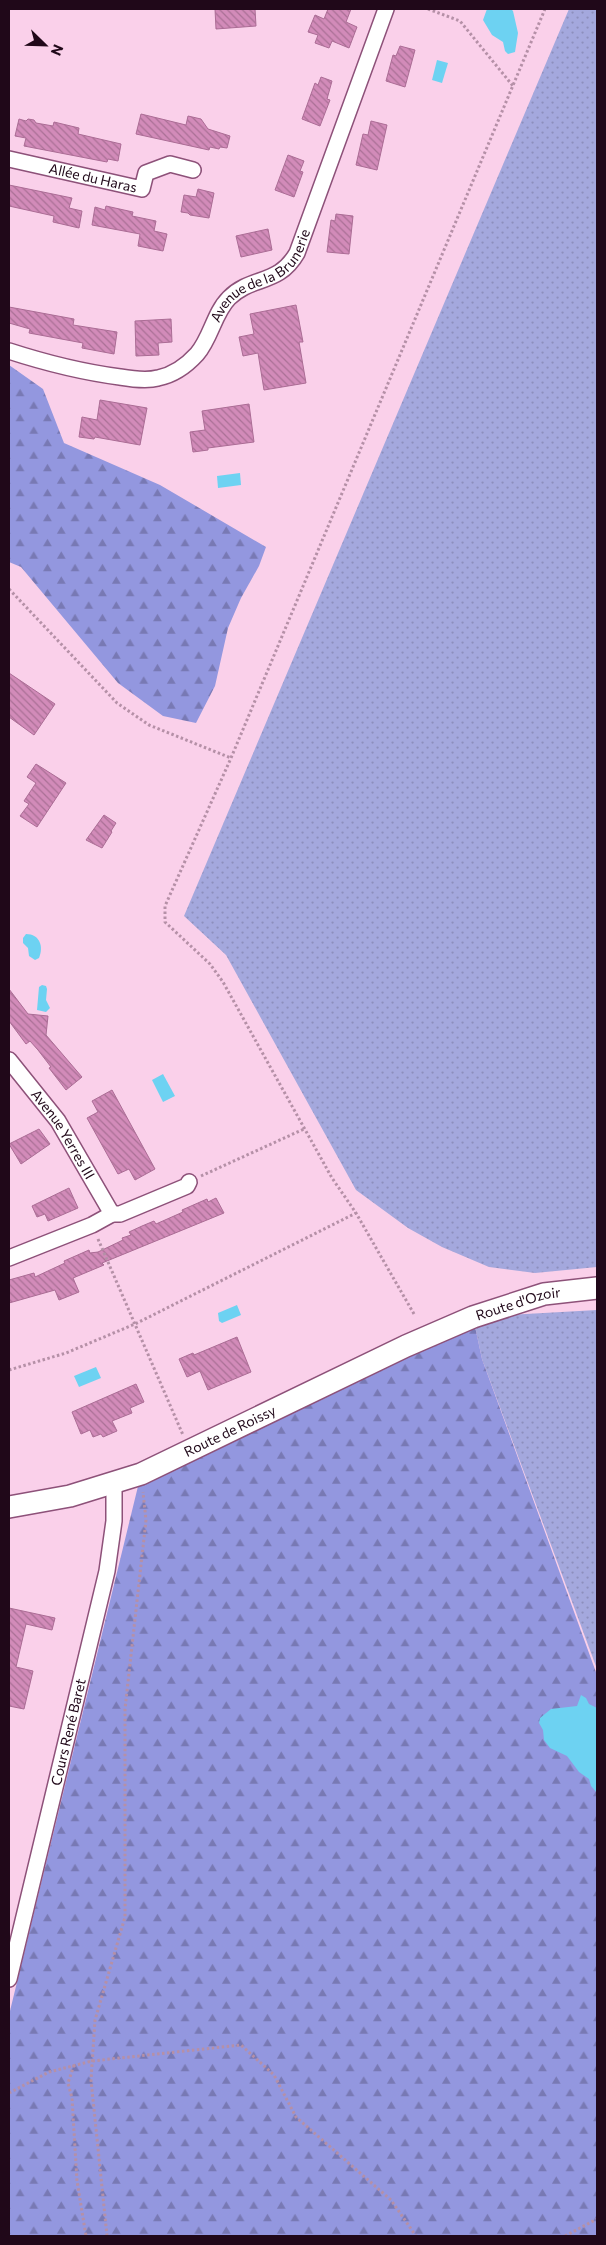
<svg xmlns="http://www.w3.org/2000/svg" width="606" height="2245" font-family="Commissioner,sans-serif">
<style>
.grass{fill:url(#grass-dots)}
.forest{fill:url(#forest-firs)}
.water{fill:#6dd2f2}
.building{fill:url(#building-back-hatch);stroke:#ab6c95}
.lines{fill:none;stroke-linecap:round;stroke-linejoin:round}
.street-casing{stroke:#8d5179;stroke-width:18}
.secondary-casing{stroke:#8d5179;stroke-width:24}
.path{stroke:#b590a7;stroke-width:3;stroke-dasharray:2.5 2.5;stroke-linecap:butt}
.street{stroke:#fff;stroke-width:15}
.secondary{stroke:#fff;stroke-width:21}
.labels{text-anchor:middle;stroke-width:4.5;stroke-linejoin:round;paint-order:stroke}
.street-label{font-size:14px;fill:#200819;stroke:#fad0ea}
</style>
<defs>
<pattern id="grass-dots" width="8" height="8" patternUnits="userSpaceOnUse" patternTransform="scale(1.25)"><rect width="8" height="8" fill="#a4a8dd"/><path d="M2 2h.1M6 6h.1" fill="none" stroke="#8d8fbd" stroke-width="1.8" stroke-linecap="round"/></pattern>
<pattern id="forest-firs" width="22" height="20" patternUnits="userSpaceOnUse" patternTransform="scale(1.25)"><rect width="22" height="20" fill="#9397df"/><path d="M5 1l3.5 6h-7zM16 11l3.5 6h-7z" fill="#7879b4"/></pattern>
<pattern id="building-back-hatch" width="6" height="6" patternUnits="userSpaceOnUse" patternTransform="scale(1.25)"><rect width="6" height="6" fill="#d28bb9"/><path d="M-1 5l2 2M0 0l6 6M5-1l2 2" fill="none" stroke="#aa7096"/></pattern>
</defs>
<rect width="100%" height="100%" fill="#fad0ea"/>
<g class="grass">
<polygon points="569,9 597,9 597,1267 535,1273 489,1267 442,1247 408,1228 356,1190 226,955 184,916"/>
<polygon points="597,1310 597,1669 482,1359 473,1317"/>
</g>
<g class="forest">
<polygon points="9,365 43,389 64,443 160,485 266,547 259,566 241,598 228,628 215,686 196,723 163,716 118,683 21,567 9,562"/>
<polygon points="473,1317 482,1359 597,1675 597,2236 9,2236 9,2015 141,1474"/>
</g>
<g class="water">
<polygon points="487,9 511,9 513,11 518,33 515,52 508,54 505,51 503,42 492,35 483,20"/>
<polygon points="437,60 448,63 442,83 432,80"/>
<polygon points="240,473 241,485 218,488 217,476"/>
<path d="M26,934C40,934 44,947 39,958L35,960L29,956L28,948L23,943V938Z"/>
<polygon points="42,985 46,986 47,989 46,1000 50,1008 46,1012 37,1010 39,987"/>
<polygon points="163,1074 175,1096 163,1102 152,1080"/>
<polygon points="237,1305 241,1315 222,1323 219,1321 218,1313"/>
<polygon points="96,1367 101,1378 79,1387 74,1376"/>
<polygon points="581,1695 586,1698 589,1704 597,1708 597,1793 591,1786 589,1779 579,1772 567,1756 550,1748 544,1740 543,1730 539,1723 540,1718 551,1709 577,1706"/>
</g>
<g class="building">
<polygon points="215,9 255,9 256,26 216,29"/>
<polygon points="328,9 351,9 346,22 357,27 349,48 332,41 329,48 315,43 318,35 308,32 315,15 324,19"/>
<polygon points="400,46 415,50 405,87 386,81 393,55 396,56"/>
<polygon points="321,77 332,81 327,99 330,100 320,126 302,119 315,83 318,85"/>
<polygon points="141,114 186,125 188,116 201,119 208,129 230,136 227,148 220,147 219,149 210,147 209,150 136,134"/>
<polygon points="19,119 26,121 28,119 34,120 36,123 53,126 54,122 79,128 78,134 121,144 118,161 108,159 107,162 24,146 26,138 15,136"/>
<polygon points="371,121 387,125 377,170 356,165 363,134 368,135"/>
<polygon points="288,155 304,161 300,171 303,172 294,197 275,190"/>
<polygon points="9,185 72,198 69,208 82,211 79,228 53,222 54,216 9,206"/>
<polygon points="198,189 214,193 209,218 190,215 188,213 181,212 184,195 196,197"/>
<polygon points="106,206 133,212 132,216 156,221 154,231 167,234 163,251 138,246 140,234 92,225 95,207 105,210"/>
<polygon points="336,214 353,216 349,254 327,252 331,220 335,221"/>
<polygon points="268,229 272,250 241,257 236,236"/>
<polygon points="296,305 303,342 299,342 306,383 264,390 258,353 243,356 239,337 254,334 250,314"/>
<polygon points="9,307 74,319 73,325 117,332 114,354 82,348 83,343 29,333 30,329 9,323"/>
<polygon points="171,319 172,342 158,343 159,355 136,356 135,321"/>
<polygon points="100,400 147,408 140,445 95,437 94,439 79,437 82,417 97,420"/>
<polygon points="249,404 254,442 208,448 208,450 193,452 190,432 205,430 202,411"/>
<polygon points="9,673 55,704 34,735 9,717"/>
<polygon points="36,764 66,783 37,827 20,816 29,804 24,801 36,783 27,777"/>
<polygon points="104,815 116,823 111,831 112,832 102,848 86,840"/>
<polygon points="9,989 28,1014 48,1016 46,1035 82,1077 66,1090 49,1068 51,1067 38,1050 30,1041 26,1044 9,1021"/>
<polygon points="112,1090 155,1169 135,1180 129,1169 118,1174 87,1118 98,1112 92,1101"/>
<polygon points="39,1129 50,1144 21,1164 9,1144"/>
<polygon points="69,1188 78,1208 48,1221 45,1214 37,1217 32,1206"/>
<polygon points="216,1198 224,1213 102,1263 104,1265 73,1278 79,1292 59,1300 55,1290 9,1303 9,1280 34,1273 35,1277 65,1263 64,1261 89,1250 90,1253 98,1252 123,1240 122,1238 131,1235 129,1232 142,1226 154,1221 156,1224 183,1212 182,1210 207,1199 208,1202"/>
<polygon points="237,1337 251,1372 208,1390 200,1371 187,1377 179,1359 193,1353 194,1355"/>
<polygon points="136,1384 144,1402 130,1408 132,1413 112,1421 117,1431 103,1437 101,1434 93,1437 90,1430 81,1434 72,1412"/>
<polygon points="9,1608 55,1618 52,1630 26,1624 16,1667 33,1671 24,1709 9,1706"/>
</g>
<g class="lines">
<defs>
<g id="street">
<path id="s1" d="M9,159L142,189L146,173L170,164L193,170"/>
<path id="s2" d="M9,351C46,363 82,372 120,377C132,379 147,381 158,378C173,375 187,365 197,354C211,338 214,313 229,298C252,275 278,286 297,253L386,9"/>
<path id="s3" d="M9,1060L58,1121L112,1214L92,1225L9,1258"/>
<polyline points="112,1214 120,1214 187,1186 189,1182"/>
<path id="s4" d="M9,1979L107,1571L114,1521V1483"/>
</g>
<g id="secondary">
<path id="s5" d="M9,1507L70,1496L141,1474L406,1346L473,1317L544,1294L597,1288"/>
</g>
</defs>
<use href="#street" class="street-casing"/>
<use href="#secondary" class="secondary-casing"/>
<g class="path">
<polyline points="428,9 460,21 513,86"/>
<polyline points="9,589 117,703 149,725 231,758"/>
<polyline points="201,1176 304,1129"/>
<polyline points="98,1239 183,1435"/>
<polyline points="414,1314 356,1213 332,1178 223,982 210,964 165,922 165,906 231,758 545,9"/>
<polyline points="9,1370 66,1353 135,1324 356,1213"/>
<polyline points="74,2065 68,2083 72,2098 77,2181 86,2236"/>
<polyline points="9,2093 49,2072 92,2061 241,2045 274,2075 296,2117 391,2200 416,2236"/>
<polyline points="107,2236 91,2080 95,2020 125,1917 125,1709 146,1520 143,1492"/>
<polyline points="565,2236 597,2219"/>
</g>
<use href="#street" class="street"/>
<use href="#secondary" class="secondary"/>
</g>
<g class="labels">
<g class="street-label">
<text dy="5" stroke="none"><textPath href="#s1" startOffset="86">Allée du Haras</textPath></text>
<text dy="5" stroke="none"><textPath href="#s2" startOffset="304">Avenue de la Brunerie</textPath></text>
<text dy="5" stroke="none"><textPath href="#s3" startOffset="92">Avenue Yerres III</textPath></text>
<text dy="5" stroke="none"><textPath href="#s5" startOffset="551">Route d'Ozoir</textPath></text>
<text dy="5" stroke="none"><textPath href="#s5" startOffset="235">Route de Roissy</textPath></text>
<text dy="5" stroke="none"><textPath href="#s4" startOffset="254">Cours René Baret</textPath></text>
</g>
</g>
<rect width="606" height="2245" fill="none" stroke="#200819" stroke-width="20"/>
<g transform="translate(45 45) rotate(113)" stroke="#fad0ea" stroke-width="4" paint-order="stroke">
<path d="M0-4L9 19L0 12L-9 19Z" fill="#200819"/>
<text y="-8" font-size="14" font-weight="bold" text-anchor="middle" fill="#200819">N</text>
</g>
</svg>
